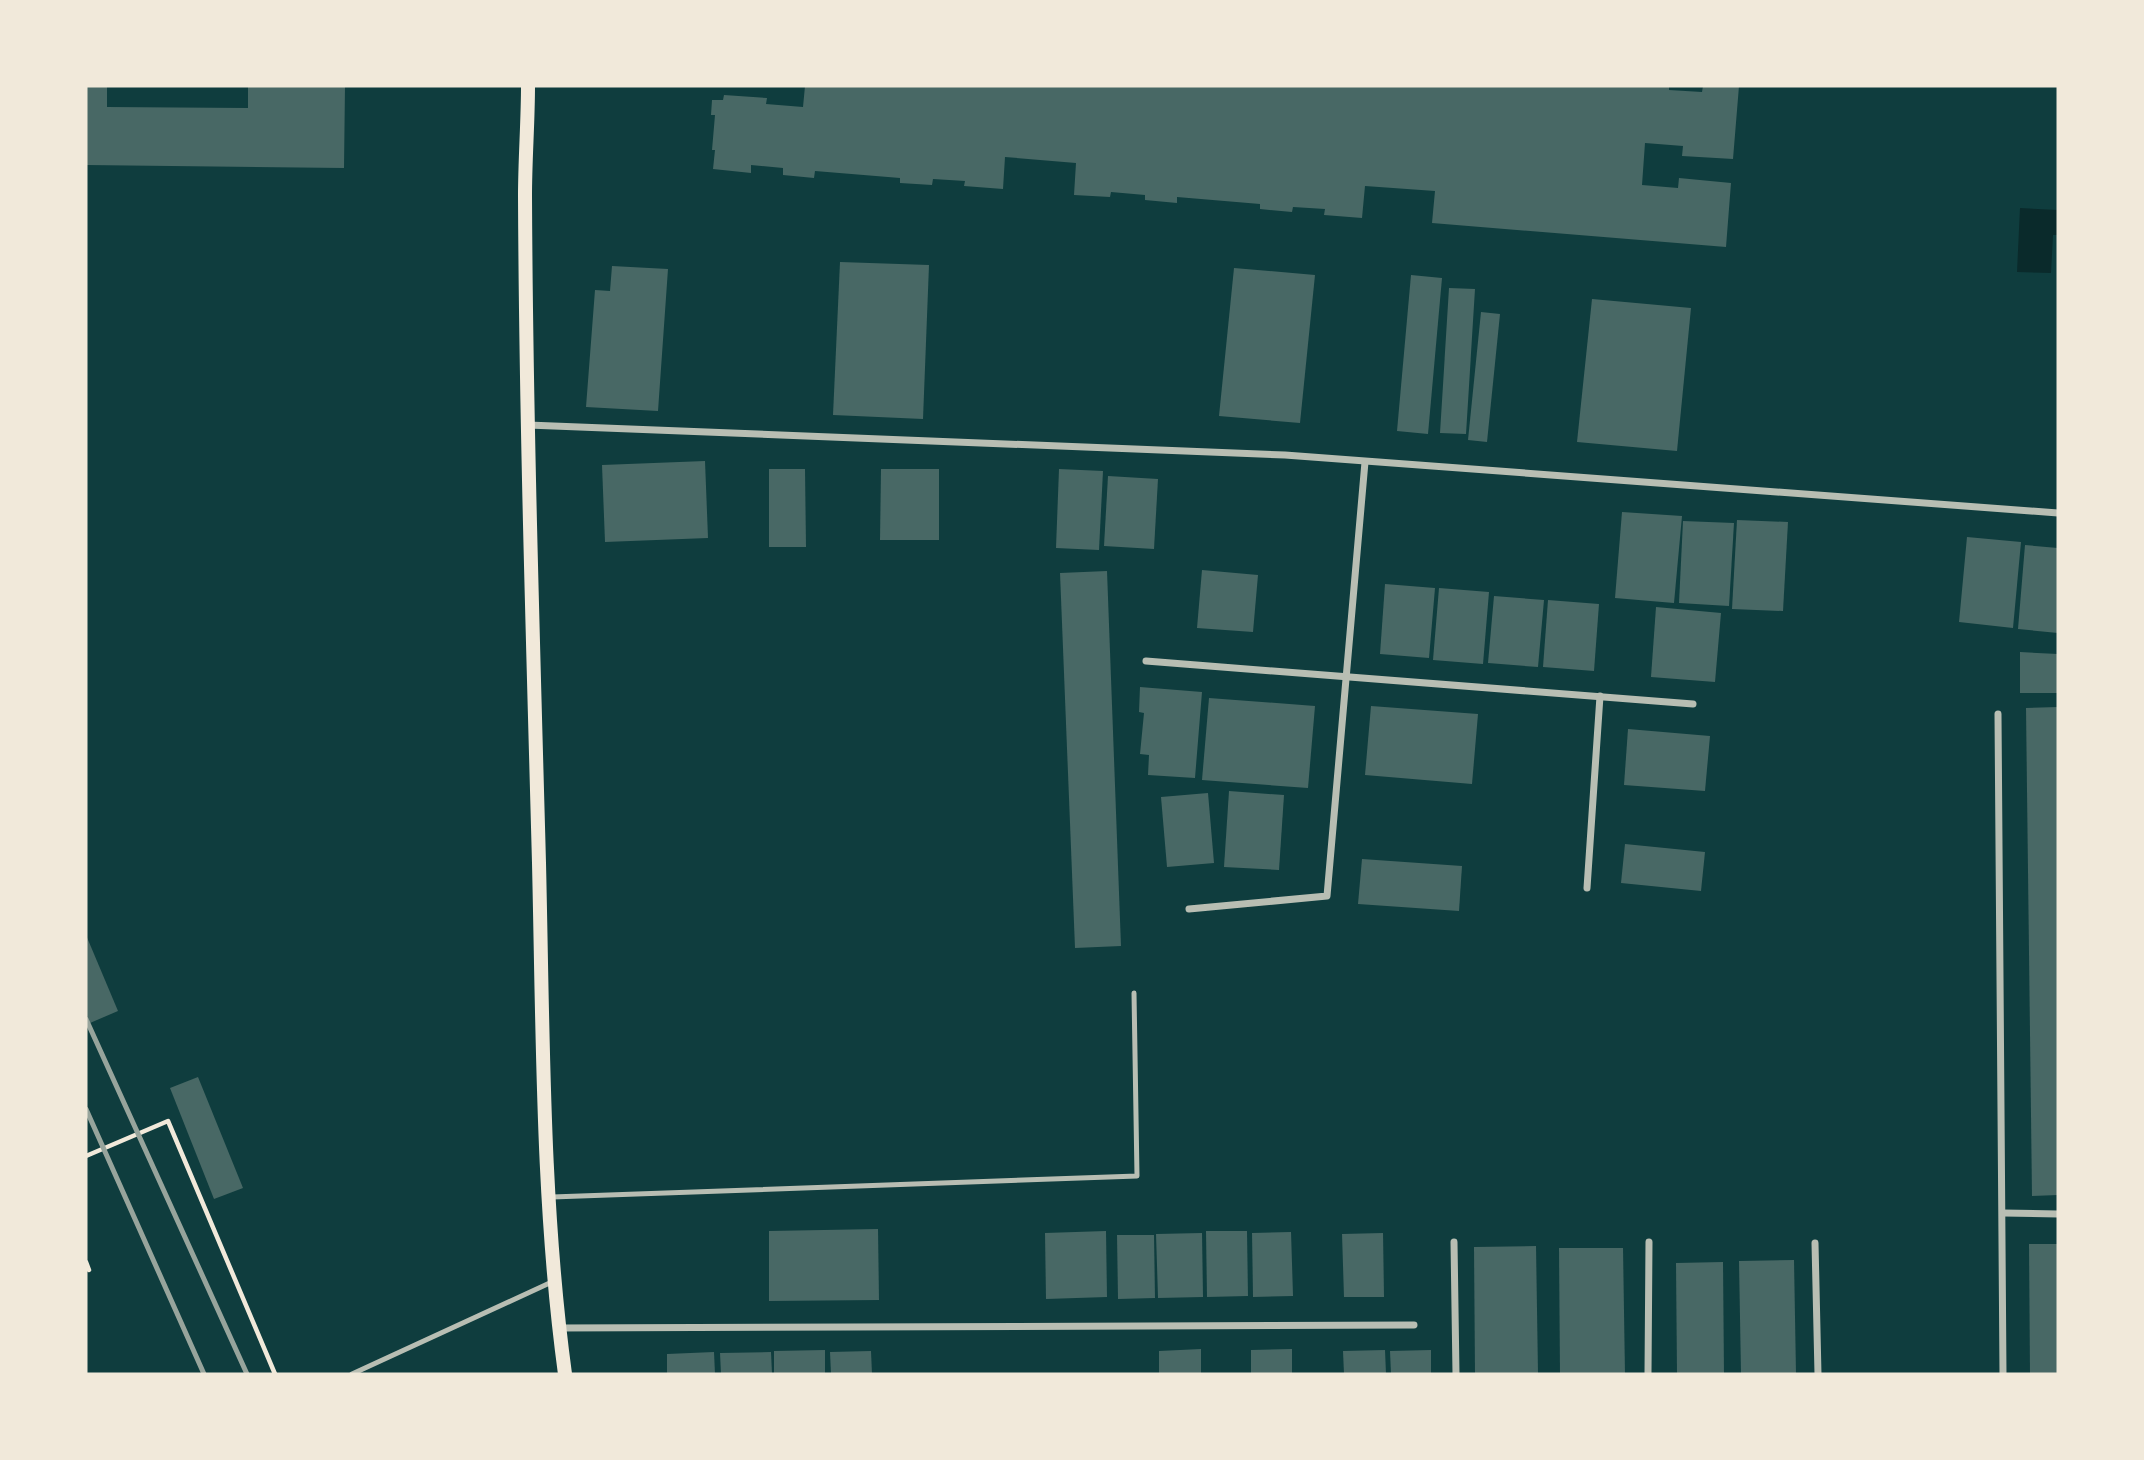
<svg xmlns="http://www.w3.org/2000/svg" width="2144" height="1460" font-family="'Exo 2',sans-serif">
<style>
.water{fill:#0a2a2b}
.building{fill:#486865}
.lines{fill:none;stroke-linecap:round;stroke-linejoin:round}
.path{stroke:#f1e9da;stroke-width:4.5}
.service{stroke:#b8beb3;stroke-width:5}
.minor{stroke:#b8beb3;stroke-width:7}
.secondary{stroke:#f1e9da;stroke-width:14}
.rail{stroke:#97a49c;stroke-width:5}
</style>
<rect width="100%" height="100%" fill="#0f3d3e"/>
<polygon class="water" points="2020,208 2058,210 2058,235 2053,235 2051,273 2017,272"/>
<g class="building">
<polygon points="86,86 107,86 107,107 248,108 248,86 345,86 344,168 86,165"/>
<polygon points="805,86 1669,86 1669,90 1702,92 1703,86 1739,86 1733,159 1682,156 1683,146 1645,143 1642,185 1678,188 1679,178 1731,183 1726,247 1432,223 1435,191 1365,186 1362,218 1324,215 1325,209 1293,207 1292,212 1260,209 1260,204 1177,197 1177,203 1145,200 1145,195 1111,192 1110,197 1074,195 1076,163 1005,157 1003,189 964,186 965,181 933,179 932,185 900,183 900,178 815,171 814,178 783,175 783,168 751,165 751,173 713,169 715,150 712,150 715,115 711,115 712,100 723,100 724,95 767,98 766,104 803,107"/>
<polygon points="840,262 929,265 923,419 833,415"/>
<polygon points="612,266 668,269 658,411 586,407 595,290 610,291"/>
<polygon points="1234,268 1315,275 1300,423 1219,416"/>
<polygon points="1411,275 1442,278 1428,434 1397,431"/>
<polygon points="1449,288 1475,289 1466,434 1440,433"/>
<polygon points="1592,299 1691,308 1677,451 1577,442"/>
<polygon points="1481,312 1500,314 1487,442 1468,440"/>
<polygon points="705,461 708,538 605,542 602,465"/>
<polygon points="769,469 805,469 806,547 769,547"/>
<polygon points="881,469 939,469 939,540 880,540"/>
<polygon points="1059,469 1103,471 1099,550 1056,548"/>
<polygon points="1108,476 1158,479 1154,549 1104,546"/>
<polygon points="1622,512 1682,516 1674,603 1615,598"/>
<polygon points="1737,520 1788,522 1783,611 1732,609"/>
<polygon points="1683,521 1734,523 1729,606 1679,603"/>
<polygon points="1967,537 2021,542 2013,628 1959,622"/>
<polygon points="2025,545 2058,548 2058,633 2018,629"/>
<polygon points="1202,570 1258,575 1253,632 1197,628"/>
<polygon points="1107,571 1121,946 1075,948 1060,573"/>
<polygon points="1385,584 1435,588 1429,658 1380,654"/>
<polygon points="1439,588 1489,592 1483,664 1433,660"/>
<polygon points="1494,596 1544,600 1538,667 1488,663"/>
<polygon points="1548,600 1599,604 1594,671 1543,667"/>
<polygon points="1656,607 1721,613 1715,682 1651,677"/>
<polygon points="2020,652 2058,654 2058,693 2020,693"/>
<polygon points="1140,687 1202,692 1195,778 1148,775 1149,755 1140,754 1144,713 1139,712"/>
<polygon points="1209,698 1315,706 1308,788 1202,780"/>
<polygon points="1371,706 1478,714 1472,784 1365,775"/>
<polygon points="2058,707 2058,1195 2032,1196 2026,708"/>
<polygon points="1628,729 1710,736 1705,791 1624,785"/>
<polygon points="1229,791 1284,795 1279,870 1224,867"/>
<polygon points="1208,793 1214,863 1167,867 1161,797"/>
<polygon points="1625,844 1705,852 1701,891 1621,883"/>
<polygon points="1362,859 1462,866 1459,911 1358,904"/>
<polygon points="86,935 118,1011 90,1023 86,1014"/>
<polygon points="198,1077 243,1188 214,1199 170,1088"/>
<polygon points="878,1229 879,1300 769,1301 769,1231"/>
<polygon points="1106,1231 1107,1297 1046,1299 1045,1233"/>
<polygon points="1206,1231 1247,1231 1248,1296 1207,1297"/>
<polygon points="1291,1232 1293,1296 1253,1297 1252,1233"/>
<polygon points="1202,1233 1203,1297 1158,1298 1156,1234"/>
<polygon points="1383,1233 1384,1297 1344,1297 1342,1234"/>
<polygon points="1117,1235 1154,1235 1155,1298 1118,1299"/>
<polygon points="2029,1244 2058,1244 2058,1374 2030,1374"/>
<polygon points="1536,1246 1538,1374 1475,1374 1474,1247"/>
<polygon points="1559,1248 1623,1248 1625,1374 1560,1374"/>
<polygon points="1794,1260 1796,1374 1741,1374 1739,1261"/>
<polygon points="1723,1262 1724,1374 1677,1374 1676,1263"/>
<polygon points="1201,1349 1201,1374 1159,1374 1159,1351"/>
<polygon points="1292,1349 1292,1374 1251,1374 1251,1350"/>
<polygon points="825,1350 825,1374 774,1374 774,1351"/>
<polygon points="1385,1350 1386,1374 1344,1374 1343,1351"/>
<polygon points="1431,1350 1431,1374 1391,1374 1390,1351"/>
<polygon points="871,1351 872,1374 831,1374 830,1352"/>
<polygon points="714,1352 715,1374 667,1374 667,1354"/>
<polygon points="771,1352 772,1374 721,1374 720,1353"/>
</g>
<g class="lines">
<g class="path">
<polyline points="86,1156 168,1121 275,1374"/>
<polyline points="86,1262 89,1270"/>
</g>
<g class="service">
<polyline points="552,1197 1137,1176 1134,993"/>
<polyline points="352,1374 554,1281"/>
</g>
<g class="minor">
<polyline points="528,425 1285,455 2058,513"/>
<polyline points="1146,661 1693,704"/>
<polyline points="1998,714 2003,1374"/>
<polyline points="1587,888 1600,696"/>
<polyline points="1189,909 1327,896 1365,462"/>
<polyline points="2003,1213 2058,1214"/>
<polyline points="1454,1242 1456,1374"/>
<polyline points="1815,1243 1818,1374"/>
<polyline points="559,1328 1414,1325"/>
<polyline points="1648,1374 1649,1242"/>
</g>
<path class="secondary" d="M528,86C528,122 525,159 525,196C526,418 533,641 539,863C543,1033 542,1205 565,1374"/>
<g class="rail">
<polyline points="86,1019 247,1374"/>
<polyline points="86,1109 204,1374"/>
</g>
</g>
<rect width="2144" height="1460" fill="none" stroke="#f1e9da" stroke-width="175"/>
</svg>
